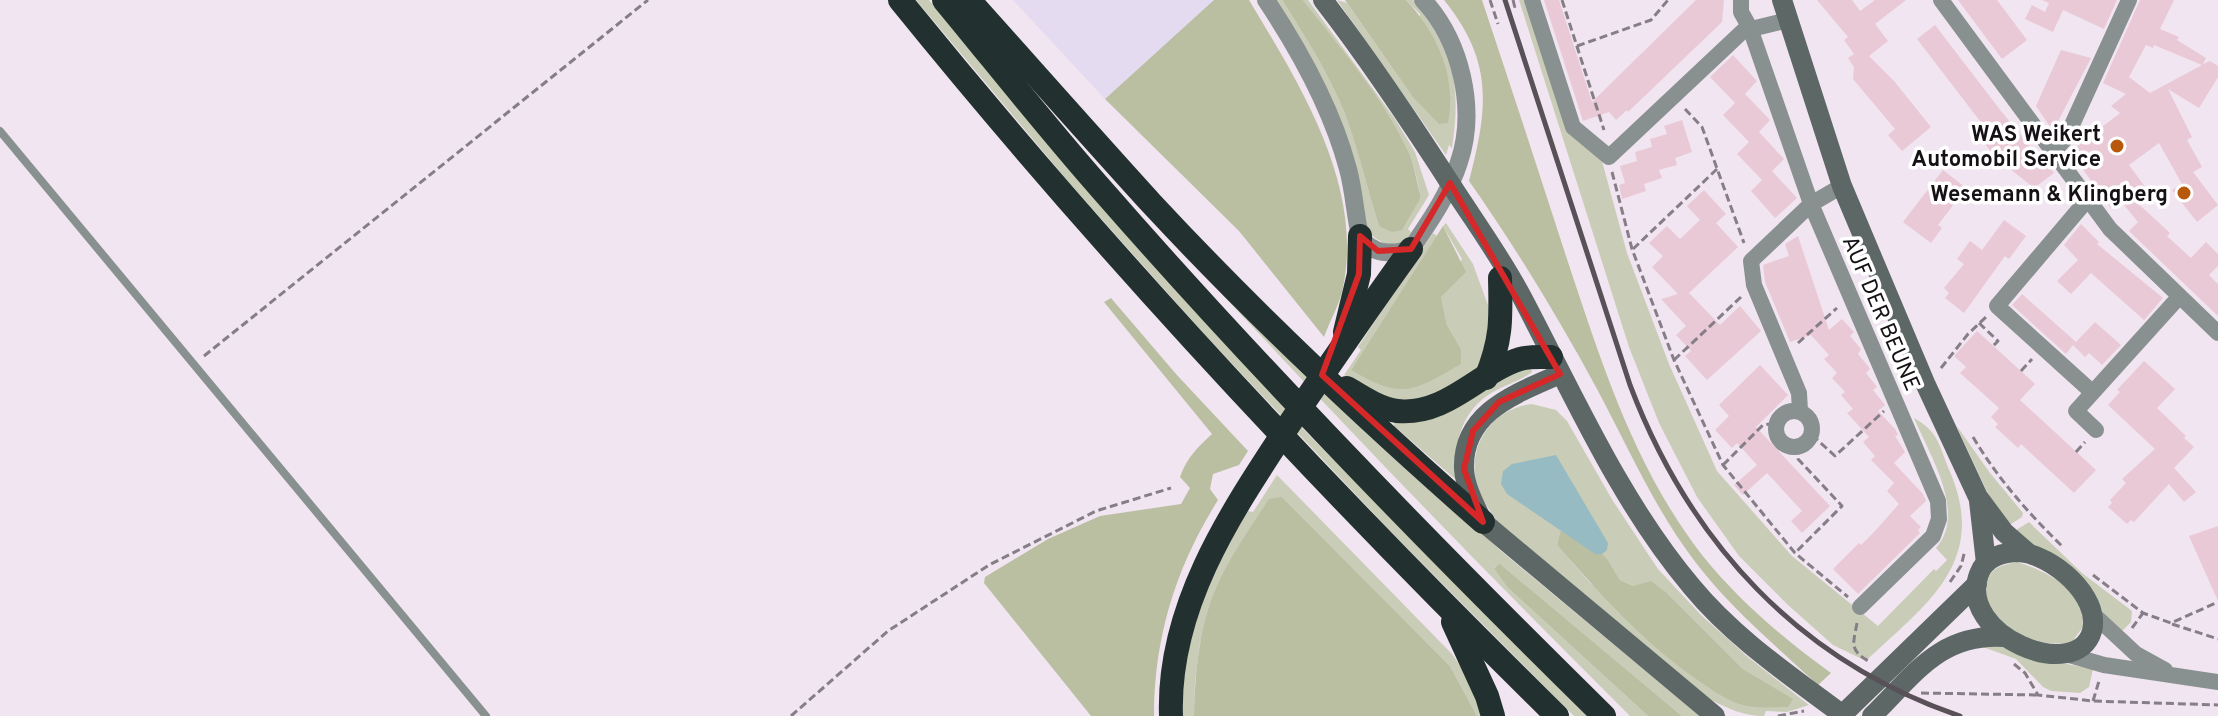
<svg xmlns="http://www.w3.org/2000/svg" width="2218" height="716" font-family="Overpass,sans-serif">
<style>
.commercial{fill:#e4dbf0}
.green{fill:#c9cdb7;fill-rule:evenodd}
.forest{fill:#babfa2}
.water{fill:#97bbc2}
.building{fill:#eac9d6;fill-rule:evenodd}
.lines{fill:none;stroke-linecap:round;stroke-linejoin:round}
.path{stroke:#867e86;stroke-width:3;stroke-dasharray:8 4;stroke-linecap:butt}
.service{stroke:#899190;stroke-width:8}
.minor{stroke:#899190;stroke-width:16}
.tertiary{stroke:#899190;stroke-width:18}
.secondary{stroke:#5c6766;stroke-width:20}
.motorway{stroke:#223130;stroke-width:24}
.rail{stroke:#585158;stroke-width:5}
.marked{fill:none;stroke:#d62828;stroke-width:6;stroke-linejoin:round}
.poi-dot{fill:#b7580d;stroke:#fff;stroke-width:3}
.labels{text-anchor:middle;stroke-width:7;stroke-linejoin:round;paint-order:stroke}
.poi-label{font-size:22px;font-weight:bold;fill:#151115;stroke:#fff;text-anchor:end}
.street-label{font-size:22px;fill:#151115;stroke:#fff}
</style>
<rect width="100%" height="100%" fill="#f1e5f1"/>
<polygon class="commercial" points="1013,0 1214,0 1215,1 1105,99"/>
<g class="green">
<polygon points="916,0 929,0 1078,179 1307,433 1587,716 1574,716 1394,535 1205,335 1072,186"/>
<path d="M1275,0H1282C1305,36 1329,74 1345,114C1359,150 1367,189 1379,226L1421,198C1418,184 1415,168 1410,155C1387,102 1339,47 1303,0H1308L1395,119L1415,152L1429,195L1408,229L1411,232L1404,244C1389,247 1377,242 1367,230L1357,173Z"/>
<path d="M1337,0L1347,3L1412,96L1420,14L1406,0H1413C1453,51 1462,84 1452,148L1449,145L1446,155Z"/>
<path d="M1519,0H1525L1568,131L1602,161L1627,253L1669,364L1717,471L1792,556L1878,626L1934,569L1936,571L1947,560L1936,548C1967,513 1930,456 1914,418C1940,433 1939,446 1950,472C1989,563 1925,605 1866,661L1833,645L1788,605L1739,556L1697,497L1659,423L1629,347Z"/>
<polygon points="1446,223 1473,264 1489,308 1485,359 1469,378 1421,399 1393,400 1344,375 1361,350 1358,347 1433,233 1437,236 1351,370 1461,349 1447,325 1441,297 1462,259 1443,226"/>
<path d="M1173,241L1373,433L1501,551L1700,716H1682L1501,565L1494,567L1507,587L1648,716H1630C1474,561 1322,403 1173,241Z"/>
<path d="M1523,368H1531L1532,372C1520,381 1505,385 1493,392C1460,411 1454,445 1455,479L1394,426V423L1407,422L1487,389Z"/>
<path d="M1532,404L1556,410L1567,421L1613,501L1658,569L1701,615L1749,658L1809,705L1787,712L1766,711L1764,716C1744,716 1729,709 1711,700L1496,520C1488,508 1479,495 1476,481C1468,443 1494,408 1532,404ZM1560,532L1608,560L1620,580L1633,586L1668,594L1743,669L1792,699L1591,584L1557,545Z"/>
<polygon points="1956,425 1990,473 2023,513 2022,517 2008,526 1997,513"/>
<path d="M1277,475L1452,654L1474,685L1486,716H1477L1450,666L1282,497L1200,642L1195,682L1194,716H1182C1183,689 1184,661 1191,635C1204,592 1225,549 1248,511L1253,512Z"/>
<polygon points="2029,522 2082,573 2132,611 2131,622 2120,633 2106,618 2099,605 2013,532"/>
<path d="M2017,562C2047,571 2084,589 2083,627L2071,643C2026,646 2017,636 1986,605C1986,577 1986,567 2017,562Z"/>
<polygon points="1994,644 2041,659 2093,669 2089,687 2080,693 2051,691 2043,687 2016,659 1983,647"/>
</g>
<g class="forest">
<path d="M1214,0H1249C1300,85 1366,188 1342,292C1338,307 1329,323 1324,337L1239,231L1105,99Z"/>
<path d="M1282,0H1303C1339,46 1387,102 1410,155C1415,168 1417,184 1421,197L1402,230L1392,232L1379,226C1367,189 1359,151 1345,114C1329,74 1305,36 1282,0Z"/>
<path d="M1345,0H1406C1437,33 1457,77 1448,123L1439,124L1412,96Z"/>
<path d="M1444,0H1482C1510,84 1538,169 1565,253C1600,358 1633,466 1702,555C1739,601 1784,639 1831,673L1818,685C1774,644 1729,607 1693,559C1654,507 1628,447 1597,389C1558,317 1516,248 1469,181C1488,108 1494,62 1444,0Z"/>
<path d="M1443,226L1466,272L1441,297L1447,325L1461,349V364C1412,392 1402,400 1351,370Z"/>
<path d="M1111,298L1176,374L1248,451L1239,465L1213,474L1210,489L1218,500C1176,567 1154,637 1154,716H1091L984,583L985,577L1048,539L1100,516L1181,504L1190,488L1180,477C1187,457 1198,447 1212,434L1104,302Z"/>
<path d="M1282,497L1450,666L1477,716H1194C1195,673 1199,626 1217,586C1230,556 1251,527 1269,499Z"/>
<path d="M1578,530L1608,560L1620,580L1633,586L1651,581L1668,594L1743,669L1793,699L1788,707C1772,707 1754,709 1739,704C1724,699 1708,687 1696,679C1642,641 1600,594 1557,545L1560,532Z"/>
<polygon points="1500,564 1682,716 1648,716 1507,587 1494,568"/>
</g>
<polygon class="water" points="1556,455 1608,543 1607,550 1602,554 1595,554 1507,494 1501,484 1503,471 1512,464"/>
<g class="building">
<polygon points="1544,0 1559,0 1592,102 1696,0 1724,0 1722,22 1628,112 1627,110 1616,120 1609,112 1583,121"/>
<polygon points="1817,0 1852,0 1860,11 1875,0 1906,0 1875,24 1888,41 1869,56 1894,81 1931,127 1902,151 1888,135 1895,129 1853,79 1854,67 1848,58 1854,54 1844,40 1848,37"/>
<polygon points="1958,0 1997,0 2027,40 2002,59"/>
<polygon points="2042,0 2117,0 2104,29 2063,10 2053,32 2025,19 2032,5 2045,12 2049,3"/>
<path d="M2140,0H2174L2160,29L2179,37L2177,40L2206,58L2203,64L2210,61L2218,66V77L2199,108L2168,89L2192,137L2187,140L2202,167L2193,172L2218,205L2197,222L2172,190L2182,184L2159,143L2129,165L2146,188L2132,198L2170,233L2167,236L2191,258L2206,242L2218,254V266L2209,275L2218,284V316L2129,231L2138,222L2121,201L2111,208L2070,152L2120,113L2111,106L2126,94L2103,83ZM2146,45L2153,48L2154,45L2202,65L2150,93L2129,77Z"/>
<polygon points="1935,25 2001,111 2035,152 2037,150 2054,173 2034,188 1995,157 1975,131 1983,125 1917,39"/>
<polygon points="2061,50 2091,58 2053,131 2036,106"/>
<polygon points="1733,55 1757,81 1745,94 1770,120 1759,132 1784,159 1772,171 1797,198 1775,218 1751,191 1762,180 1737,154 1749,142 1723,115 1735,103 1710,77"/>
<polygon points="1682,120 1692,152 1675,158 1677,165 1659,170 1662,178 1644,184 1646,191 1622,199 1619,185 1625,183 1620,166 1637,161 1635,152 1652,147 1650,139 1667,134 1664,126"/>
<polygon points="1943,170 1966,188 1938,225 1942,228 1931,243 1903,222"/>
<polygon points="1704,190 1726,214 1716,223 1738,247 1689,293 1720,325 1740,306 1761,331 1707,380 1685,356 1691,351 1676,335 1686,326 1661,299 1678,294 1652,267 1663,256 1649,243 1667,226 1680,239 1700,220 1687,206"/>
<polygon points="2004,220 2026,236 2009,259 2005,256 1964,313 1945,298 1949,293 1944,288 1964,264 1957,259 1970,241 1982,250"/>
<polygon points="2081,224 2099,242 2097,244 2163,298 2144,320 2091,273 2071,294 2057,281 2078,260 2064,245"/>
<polygon points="1798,236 1829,330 1842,319 1854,332 1850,336 1861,349 1858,354 1868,366 1870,369 1866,373 1877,387 1873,390 1885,405 1878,411 1895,429 1898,435 1895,436 1905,452 1894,463 1923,494 1926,501 1910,516 1921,527 1918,530 1920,533 1858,594 1833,569 1859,543 1861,545 1874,532 1899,504 1887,491 1894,483 1871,460 1875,456 1863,442 1869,437 1847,413 1853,409 1841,395 1845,392 1832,378 1837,373 1824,359 1829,355 1811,335 1790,342 1765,282 1763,265 1789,256 1785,244"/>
<polygon points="2022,294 2076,342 2074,344 2095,322 2121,345 2102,365 2089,353 2085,357 2073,345 2066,354 2012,305"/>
<polygon points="1977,331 2035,384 2020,400 2096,470 2074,493 2021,444 2018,448 1995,427 1998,424 1991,417 1999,408 1960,373 1966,367 1954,356"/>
<polygon points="2144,361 2175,389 2157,408 2186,436 2184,438 2194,447 2174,468 2196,492 2184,502 2169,484 2134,522 2131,520 2127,524 2108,507 2112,503 2110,500 2126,483 2122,479 2155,449 2108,405 2120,392 2117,390"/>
<polygon points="1760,365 1788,395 1756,427 1830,506 1802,533 1791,521 1802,511 1767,473 1743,495 1734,485 1757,465 1737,443 1732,448 1715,430 1729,416 1719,405"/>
<polygon points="2218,526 2218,601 2189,536"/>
</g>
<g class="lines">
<g class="path">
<polyline points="1490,0 1498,24"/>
<polyline points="1513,0 1515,8"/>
<polyline points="1562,0 1604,130"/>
<polyline points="1577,46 1651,20 1668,0"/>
<polyline points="1685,109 1702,127 1744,243"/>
<polyline points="1612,172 1632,249 1674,360 1723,465 1795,553 1848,597"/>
<polyline points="1633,249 1717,169"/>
<polyline points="1979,323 1998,341 1993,346"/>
<polyline points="1798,343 1837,308"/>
<polyline points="204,356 648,0"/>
<polyline points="1674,360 1741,297"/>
<polyline points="1941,368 1968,334 1986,317"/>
<polyline points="2021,371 2032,359"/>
<polyline points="1812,435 1835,456 1884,411"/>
<path d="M1973,437C1998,479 2029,514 2064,548"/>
<polyline points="1794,447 1798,459 1842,506 1795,553"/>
<polyline points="2076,452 2085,442"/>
<polyline points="1723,465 1763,425 1777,423"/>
<polyline points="2093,575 2143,613 2171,623 2218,602"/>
<polyline points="1950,582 1961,566 1965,550"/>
<path d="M1857,623C1853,645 1849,650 1870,662"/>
<polyline points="2172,624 2218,639"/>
<polyline points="2132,628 2143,613"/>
<polyline points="2014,664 2025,673 2038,695 2093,701 2218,705"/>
<polyline points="1921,693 2038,695"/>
<polyline points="2093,701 2099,681"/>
<polyline points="791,716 888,631 989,565 1096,511 1171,488"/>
<polyline points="1778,716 1804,711"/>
</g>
<polyline class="service" points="0,131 486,716"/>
<g class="minor">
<polyline points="1532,0 1573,127 1609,157 1743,31 1788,20"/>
<polyline points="1741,0 1741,12 1750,28 1811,204 1938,501 1939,519 1933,536 1860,607"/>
<polyline points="1941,0 2110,229 2218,333"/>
<polyline points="2053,152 2066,138 2129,0"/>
<polyline points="2087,200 1997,306 2092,392"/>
<circle cx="1794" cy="429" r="18"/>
<polyline points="1800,411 1799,393 1754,285 1751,261 1811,204 1842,186"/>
<polyline points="2096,430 2076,411 2179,297"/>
<polyline points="2093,614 2136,654 2165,670"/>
<polyline points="2066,654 2104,665 2218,682"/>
</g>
<path class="tertiary" d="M1266,0C1300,51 1332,109 1348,169C1354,191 1355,214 1360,236C1371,255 1393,255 1411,249C1430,221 1449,194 1459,162C1477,109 1461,41 1423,0"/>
<g class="secondary">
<path d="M1323,0C1371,62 1414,127 1457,194C1480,229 1505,264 1524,301C1575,398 1621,503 1692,587C1734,638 1791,676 1844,716"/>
<polyline points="1782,0 1842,186 1925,383 1978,497 2004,532 2027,552"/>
<path d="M1560,374C1518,393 1462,411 1464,469C1465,487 1475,506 1483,522L1715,716"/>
<polyline points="1979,501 1986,563"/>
<path d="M2020,552C2052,555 2101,596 2092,631C2077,685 1956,635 1979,574C1985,557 2003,552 2020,552Z"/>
<polyline points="1841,716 1977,584"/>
<path d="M1872,716C1914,675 1940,633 2004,637"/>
</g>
<g class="motorway">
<path d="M900,0C1104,252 1326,489 1557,716"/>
<path d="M944,0C997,64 1048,129 1103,191C1262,373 1431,546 1604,716"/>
<path d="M969,0C1030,68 1090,136 1151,203C1255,315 1368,421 1483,522"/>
<polyline points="1345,332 1359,274 1360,236"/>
<path d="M1486,378C1502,339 1501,319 1500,278"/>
<path d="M1347,388C1362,397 1380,409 1397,411C1447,416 1480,371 1520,359C1530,356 1541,357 1551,357"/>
<polyline points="1453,622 1487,696 1493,716"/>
<path d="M1171,716C1167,606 1232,511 1290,423C1330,364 1370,306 1411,249"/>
</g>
<path class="rail" d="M1505,0L1630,385C1690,543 1799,661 1960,716"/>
</g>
<path class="marked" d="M1450,183L1560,374L1499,402L1473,431L1464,469L1483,522L1322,375L1359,274L1360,236L1378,251L1411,249Z"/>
<g class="poi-dot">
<circle cx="2117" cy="146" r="8"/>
<circle cx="2184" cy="193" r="8"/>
</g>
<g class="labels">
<g class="poi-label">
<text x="2101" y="141">WAS Weikert<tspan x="2101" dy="25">Automobil Service</tspan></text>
<text x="2168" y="201">Wesemann &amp; Klingberg</text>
</g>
<g class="street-label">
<text transform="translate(1882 313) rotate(67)" y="8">AUF DER BEUNE</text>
</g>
</g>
</svg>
